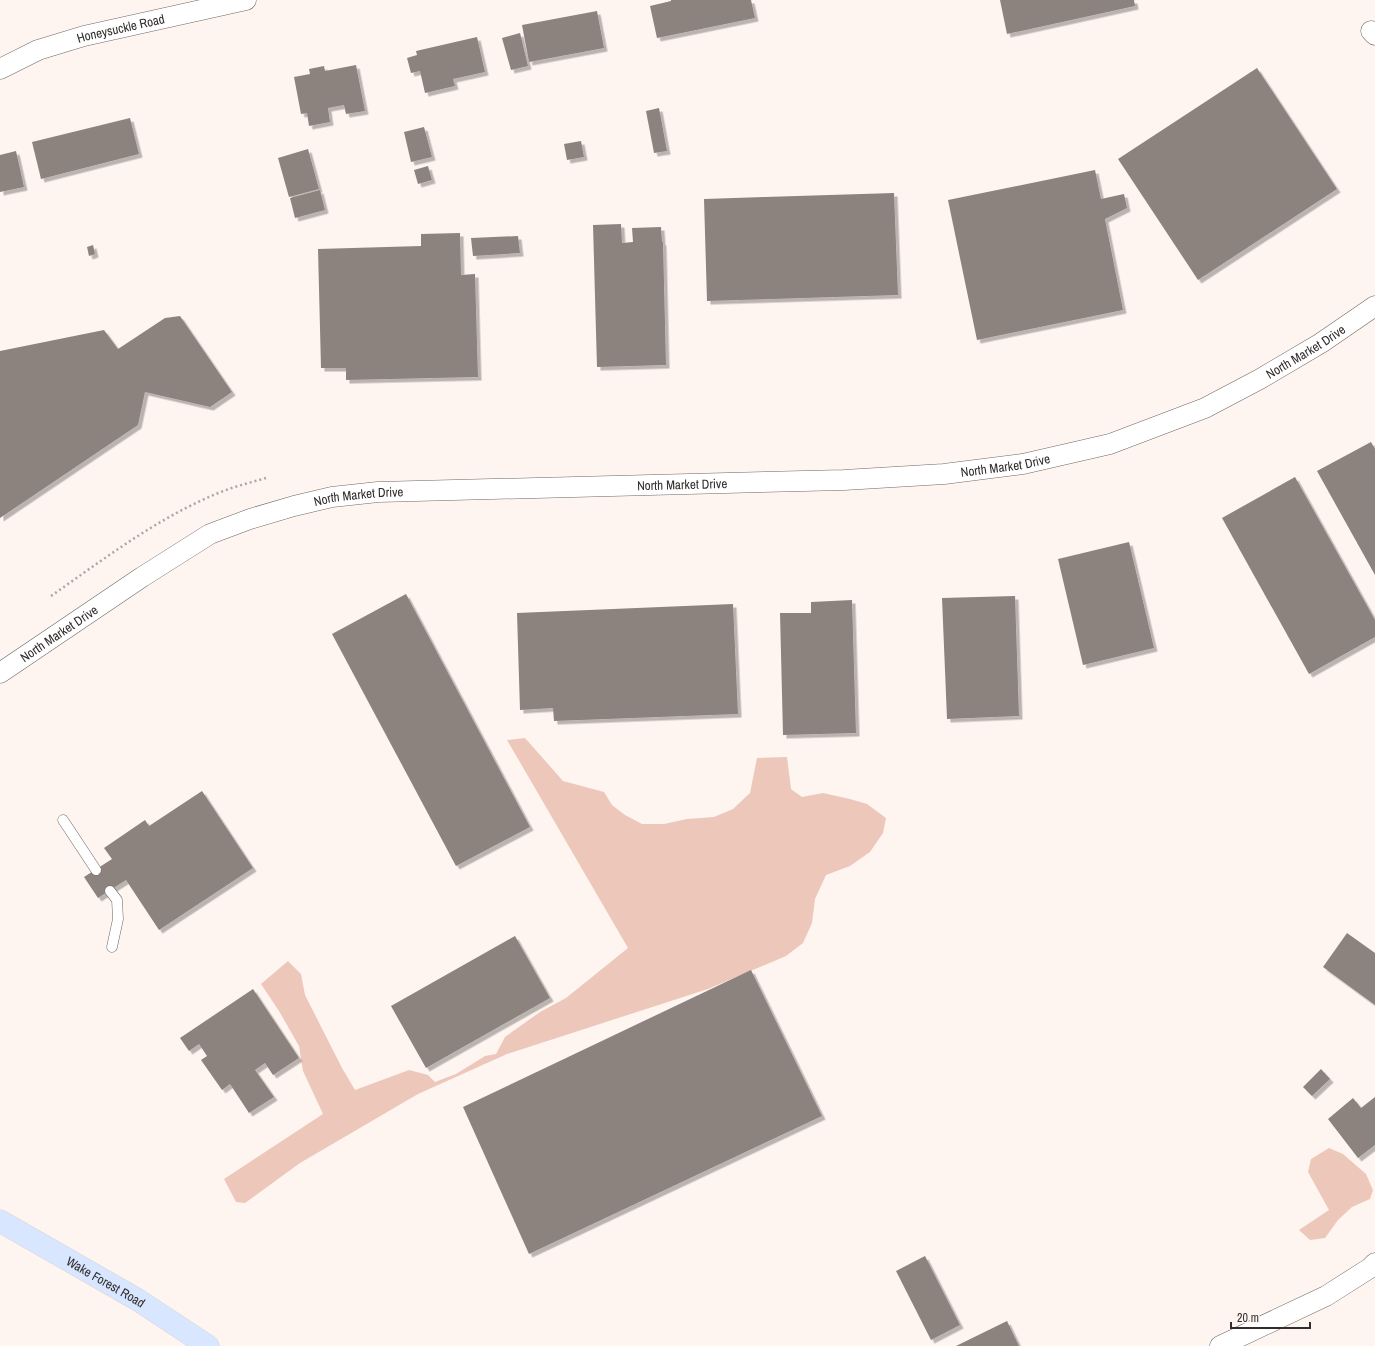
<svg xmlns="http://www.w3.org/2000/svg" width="1375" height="1346" font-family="'Archivo Narrow',sans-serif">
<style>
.green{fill:#edc8ba}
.building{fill:#8c837f;filter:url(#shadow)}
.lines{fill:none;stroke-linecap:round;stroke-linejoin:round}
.lane-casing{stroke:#716865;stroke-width:11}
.street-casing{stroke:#716865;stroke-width:21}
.primary-casing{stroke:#d6d5d5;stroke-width:23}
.path{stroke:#ada6a3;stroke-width:2.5;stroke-dasharray:2 3;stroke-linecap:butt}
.lane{stroke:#fff;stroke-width:10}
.street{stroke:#fff;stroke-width:20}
.primary{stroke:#d8e6ff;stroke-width:22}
.labels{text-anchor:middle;stroke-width:4;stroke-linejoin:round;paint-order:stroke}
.street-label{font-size:13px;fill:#312d2c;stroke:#fef4f0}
</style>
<defs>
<filter id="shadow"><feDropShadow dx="3.5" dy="3.5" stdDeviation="0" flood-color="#0004"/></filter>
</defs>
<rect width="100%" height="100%" fill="#fef4f0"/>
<g class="green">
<polygon points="525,738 563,781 604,792 612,805 625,815 642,824 664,824 687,819 714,817 733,809 750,793 757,758 787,757 791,789 802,797 823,793 850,799 867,804 886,818 883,833 870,852 850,866 826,875 815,899 812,923 803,943 786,956 708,989 507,1054 418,1094 300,1163 245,1203 236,1202 224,1179 323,1114 303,1071 299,1046 279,1011 261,984 288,961 301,974 305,995 342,1068 355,1090 409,1070 428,1075 435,1082 456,1074 485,1056 496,1054 505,1037 540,1012 566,998 628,948 507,740"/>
<polygon points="1329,1148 1343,1154 1366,1174 1373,1190 1370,1199 1352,1207 1338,1220 1325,1238 1310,1240 1299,1230 1329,1210 1308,1172 1311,1159"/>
</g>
<g class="building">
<polygon points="671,0 751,0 755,18 657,38 650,6 671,1"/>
<polygon points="1000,0 1134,0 1135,6 1007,34"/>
<polygon points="597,11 604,48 529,62 522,25"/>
<polygon points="520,33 528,66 511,70 502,38"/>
<polygon points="477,37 485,72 453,79 455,86 425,93 420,71 411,73 407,58 417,55 416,51"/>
<polygon points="356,65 365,111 346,114 344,105 328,108 330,122 309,126 307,113 301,114 294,77 310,74 309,69 324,66 325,71"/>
<polygon points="1257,68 1337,189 1198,280 1118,159"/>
<polygon points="659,108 667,151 654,153 646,111"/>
<polygon points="130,118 139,154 41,179 32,142"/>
<polygon points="424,127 432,157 411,162 404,132"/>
<polygon points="581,141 584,157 567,160 564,144"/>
<polygon points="308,149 319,189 289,197 278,158"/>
<polygon points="16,151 24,187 0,192 0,155"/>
<polygon points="428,166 432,180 418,184 414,170"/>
<polygon points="1095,170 1101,199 1124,194 1127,208 1105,219 1123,310 977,340 948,200"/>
<polygon points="320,190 325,210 295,218 290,198"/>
<polygon points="894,193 898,295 707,301 704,199"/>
<polygon points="621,224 622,243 633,242 632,228 661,227 662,242 663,242 666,365 597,367 593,225"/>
<polygon points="460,233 461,275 475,274 478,377 346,380 346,368 321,368 318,249 421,246 421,234"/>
<polygon points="518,236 520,253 473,256 471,238"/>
<polygon points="93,245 95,254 89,256 87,247"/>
<polygon points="180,316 232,392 210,407 145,392 138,425 0,518 0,351 104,330 118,349 165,318"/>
<polygon points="1371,442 1375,449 1375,575 1317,471"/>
<polygon points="1295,477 1375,620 1375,637 1309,674 1222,518"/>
<polygon points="1129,542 1154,648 1083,665 1058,559"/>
<polygon points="406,594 530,827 456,866 332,634"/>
<polygon points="1015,596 1019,716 947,719 942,598"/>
<polygon points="852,600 856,733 783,735 780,613 811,613 811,602"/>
<polygon points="733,604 738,714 554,721 553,708 520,710 517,613"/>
<polygon points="202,791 253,868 159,930 126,880 98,898 84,877 112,859 104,848 145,820 149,826"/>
<polygon points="1347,933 1375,953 1375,1005 1323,967"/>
<polygon points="515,936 550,998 426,1068 391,1006"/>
<polygon points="751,970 822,1116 529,1254 463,1107"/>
<polygon points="253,989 299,1058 273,1075 265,1063 255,1070 274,1097 249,1113 230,1084 222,1090 201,1060 207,1056 199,1044 189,1051 180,1038"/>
<polygon points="1321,1069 1330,1079 1312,1096 1303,1087"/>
<polygon points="1375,1097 1375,1145 1358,1158 1328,1119 1353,1098 1361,1108"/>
<polygon points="925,1256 960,1325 931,1340 896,1271"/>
<polygon points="1007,1321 1019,1346 956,1346"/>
</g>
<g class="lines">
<defs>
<g id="lane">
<polyline points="63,820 96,870"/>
<polyline points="110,891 117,900 118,919 112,947"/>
</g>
<g id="street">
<polyline points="1371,31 1375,35"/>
<path id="s1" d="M0,69L38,50L84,36L246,0"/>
<path id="s2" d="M0,673L142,577L210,534L250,519L294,506L332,497L378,492L844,480L944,474L1023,464L1110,444L1205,408L1260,379L1321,343L1375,306"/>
<polyline points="1220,1346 1326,1296 1370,1268 1375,1263"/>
</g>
<g id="primary">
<path id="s3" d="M0,1221L138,1300L208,1346"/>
</g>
</defs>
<use href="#lane" class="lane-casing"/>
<use href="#street" class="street-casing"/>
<use href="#primary" class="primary-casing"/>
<path class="path" d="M51,596C104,559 156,519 216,494C232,487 249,483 266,478"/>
<use href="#lane" class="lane"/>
<use href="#street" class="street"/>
<use href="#primary" class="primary"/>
</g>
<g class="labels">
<g class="street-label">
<text dy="5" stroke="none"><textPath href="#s1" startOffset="128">Honeysuckle Road</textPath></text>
<text dy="5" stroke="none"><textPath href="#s2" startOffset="1378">North Market Drive</textPath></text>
<text dy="5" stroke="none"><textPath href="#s2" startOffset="1054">North Market Drive</textPath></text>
<text dy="5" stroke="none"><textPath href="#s2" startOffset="730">North Market Drive</textPath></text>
<text dy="5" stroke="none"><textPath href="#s2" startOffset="406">North Market Drive</textPath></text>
<text dy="5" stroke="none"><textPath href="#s2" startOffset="71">North Market Drive</textPath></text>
<text dy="5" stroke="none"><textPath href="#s3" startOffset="122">Wake Forest Road</textPath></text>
</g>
</g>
<path d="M1231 1322v6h79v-6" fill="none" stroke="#312d2c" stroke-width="2"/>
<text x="1237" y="1322" font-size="12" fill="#312d2c" stroke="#fef4f0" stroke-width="3" paint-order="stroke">20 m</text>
</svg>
